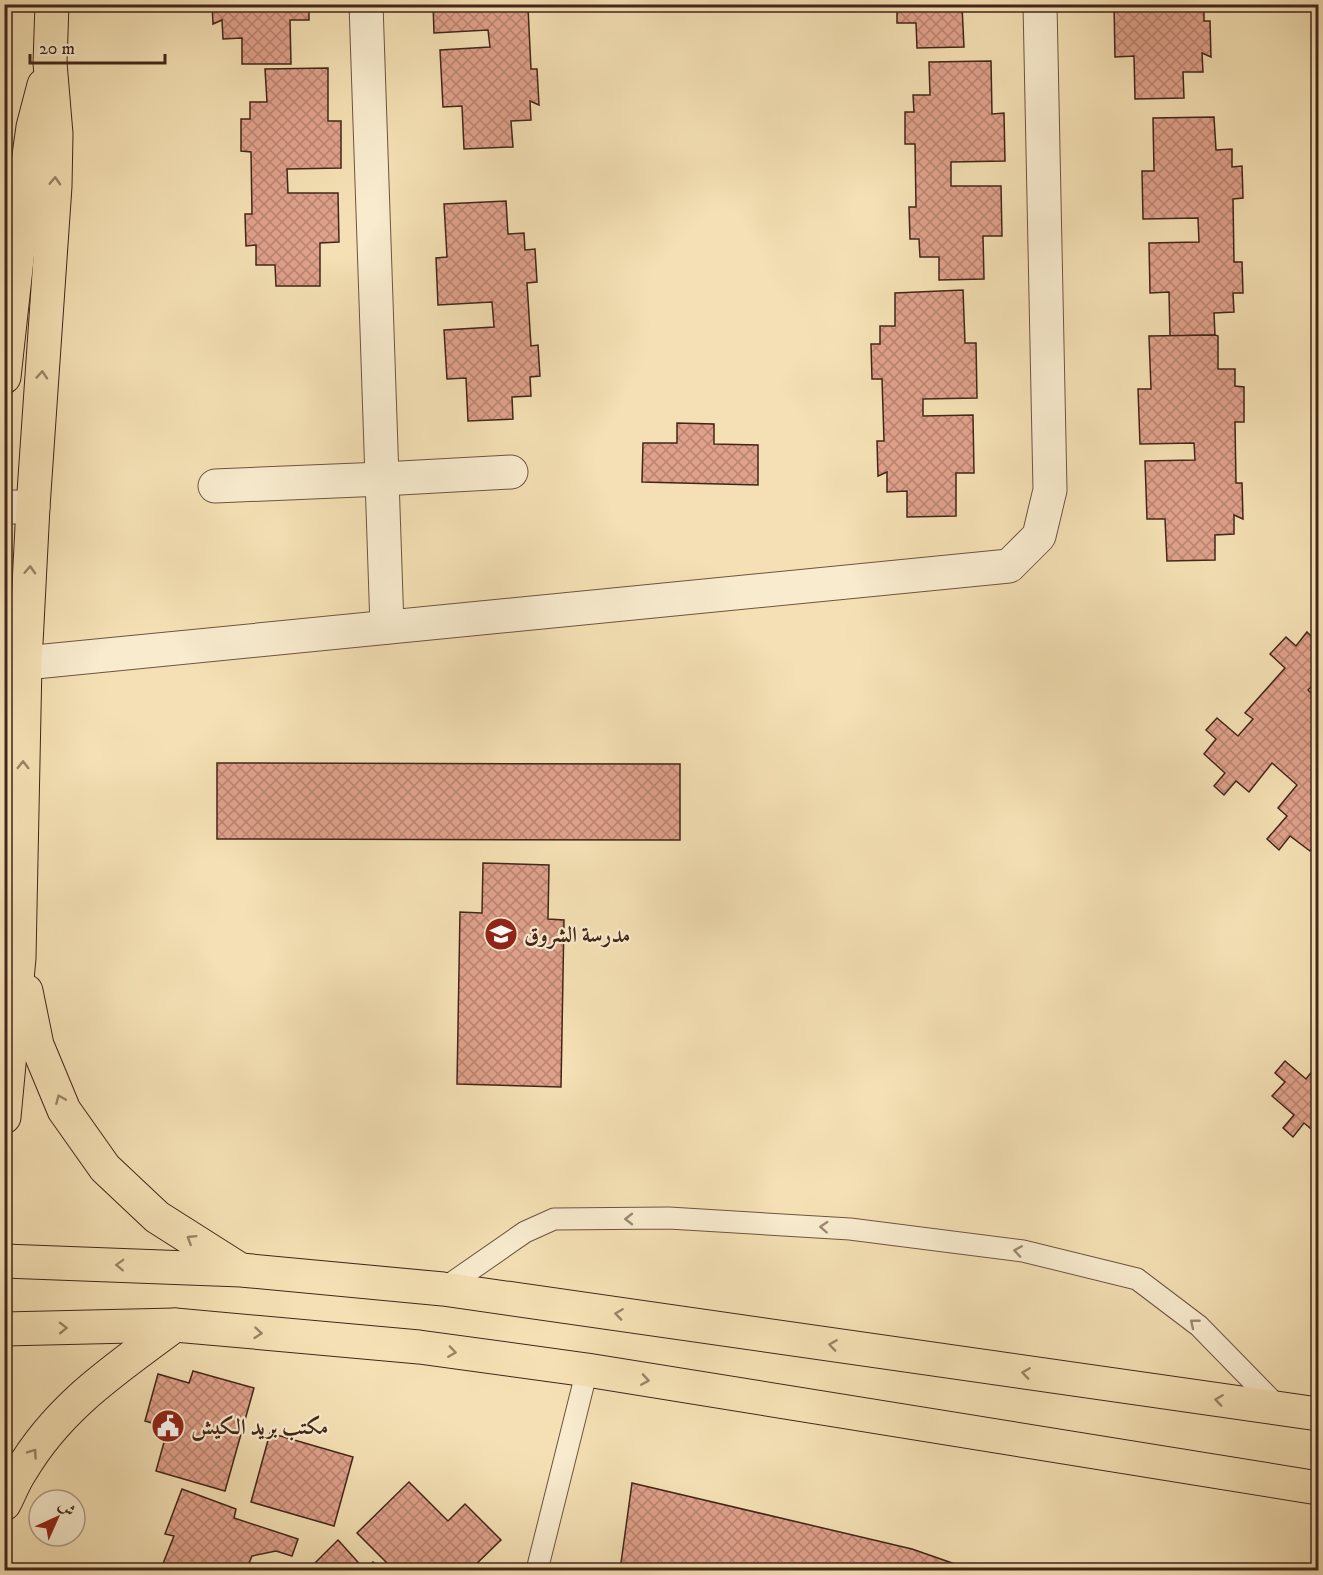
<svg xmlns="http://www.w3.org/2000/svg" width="1323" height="1575" font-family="'IM FELL DW Pica',Amiri,serif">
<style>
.building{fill:url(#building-cross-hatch);stroke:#422619;stroke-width:1.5}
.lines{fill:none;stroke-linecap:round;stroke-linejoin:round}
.service-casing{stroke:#6e5440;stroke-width:23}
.minor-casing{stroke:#6e5440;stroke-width:35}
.trunk-casing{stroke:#422619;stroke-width:35}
.service{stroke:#f8ebce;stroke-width:21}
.minor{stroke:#f8ebce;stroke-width:33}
.trunk{stroke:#f4e0b4;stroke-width:33}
.oneway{stroke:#9b8366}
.oneway2{stroke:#9d8874}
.labels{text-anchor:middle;stroke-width:4.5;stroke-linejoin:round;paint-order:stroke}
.poi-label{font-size:22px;font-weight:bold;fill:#422619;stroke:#f8ebce;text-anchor:start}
</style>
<defs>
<pattern id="building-cross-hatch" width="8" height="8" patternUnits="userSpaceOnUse" patternTransform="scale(1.5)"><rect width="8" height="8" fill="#e0a18b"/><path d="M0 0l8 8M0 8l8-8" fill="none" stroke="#b78371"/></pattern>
</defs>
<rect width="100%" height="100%" fill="#f4e0b4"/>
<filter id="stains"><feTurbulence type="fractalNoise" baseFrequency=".00333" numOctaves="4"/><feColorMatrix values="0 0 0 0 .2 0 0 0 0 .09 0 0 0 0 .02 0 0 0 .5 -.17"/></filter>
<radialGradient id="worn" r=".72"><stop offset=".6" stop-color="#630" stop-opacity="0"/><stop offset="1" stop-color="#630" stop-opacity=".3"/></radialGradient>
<g class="building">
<polygon points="212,4 309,4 309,20 290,20 291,64 242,64 242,38 223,39 222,20 213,24"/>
<polygon points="433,4 537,4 538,7 528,8 531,69 537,69 539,105 530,101 531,120 511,121 513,147 464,149 462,106 443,107 440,50 490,47 488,30 434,33"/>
<polygon points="888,4 980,4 980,6 962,6 964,47 917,48 916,23 897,23 897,7 888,7"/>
<polygon points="1114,4 1204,4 1204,21 1210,21 1211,57 1202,53 1203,72 1183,72 1184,98 1135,99 1134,56 1115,57"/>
<polygon points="991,61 992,114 1004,113 1005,161 951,162 951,186 1001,186 1002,236 983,236 984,279 939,280 939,257 920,257 919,239 910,239 909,207 916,207 915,144 905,144 905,112 914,112 913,95 930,95 929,62"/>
<polygon points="328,68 328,121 341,121 341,168 287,169 288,193 338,193 339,242 320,243 320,286 276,286 275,265 256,265 256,245 246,246 245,214 252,214 251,152 241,151 241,119 250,119 250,102 267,102 265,69"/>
<polygon points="1214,117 1216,150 1232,149 1232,167 1242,166 1243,198 1233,199 1234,262 1242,262 1243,293 1233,293 1234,312 1214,313 1215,335 1170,336 1169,292 1150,293 1149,243 1199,242 1198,218 1143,219 1142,171 1154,171 1153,118"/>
<polygon points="506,201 508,234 524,233 525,250 535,249 537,282 527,283 531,346 538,345 540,376 530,377 531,396 512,397 513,419 468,421 466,378 447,379 444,330 494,327 492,302 438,305 436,258 447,257 444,204"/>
<polygon points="963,290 965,343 976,343 977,398 923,399 923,416 973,415 974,473 956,473 956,516 907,517 907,491 887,492 887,472 878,476 877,441 884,441 882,379 872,379 871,344 880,344 880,326 895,326 895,293"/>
<polygon points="1215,335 1218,336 1218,369 1235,369 1235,386 1244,387 1244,422 1235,422 1236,483 1242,483 1243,519 1234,515 1234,534 1215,535 1215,560 1167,561 1165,519 1147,519 1145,461 1195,460 1194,443 1140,444 1138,389 1151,389 1149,336"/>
<polygon points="677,423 714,424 714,444 758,445 758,485 642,482 643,443 677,443"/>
<polygon points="1307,632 1318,643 1318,694 1311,687 1308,690 1318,700 1318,841 1310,851 1290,836 1279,850 1267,839 1287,816 1278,808 1297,785 1272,763 1249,792 1236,781 1224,795 1214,786 1225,773 1204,754 1216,739 1206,730 1217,718 1238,736 1253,719 1245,713 1285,668 1270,654 1286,637 1296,646"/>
<polygon points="217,763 680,764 680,840 217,839"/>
<polygon points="483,863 549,865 548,919 564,920 561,1087 457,1084 460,912 482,913"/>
<polygon points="1285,1061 1306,1079 1318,1064 1318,1132 1317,1134 1304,1123 1293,1137 1283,1128 1294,1115 1272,1096 1285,1082 1275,1073"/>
<polygon points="193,1371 254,1388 225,1491 156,1471 168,1428 145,1421 158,1374 189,1383"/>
<polygon points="270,1433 353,1457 334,1526 251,1502"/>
<polygon points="409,1482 448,1521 465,1504 501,1540 470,1570 394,1570 357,1533"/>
<polygon points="632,1483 912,1549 955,1564 961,1570 620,1570"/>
<polygon points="182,1489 236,1509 234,1518 298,1539 292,1556 276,1551 252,1556 249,1563 271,1566 269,1570 174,1570 162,1566 174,1536 165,1534"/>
<polygon points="338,1540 365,1570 373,1562 384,1570 308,1570"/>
</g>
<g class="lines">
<defs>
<g id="service">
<polyline points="443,1289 525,1232 554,1219 669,1218 850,1229 1023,1251 1137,1279 1199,1326 1280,1409"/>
<polyline points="537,1570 587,1370"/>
</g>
<g id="minor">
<polyline points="366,4 387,627"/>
<polyline points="215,486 382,479 511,472"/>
<polyline points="4,507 33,507"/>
<polyline points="25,663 1009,566 1039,536 1050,490 1040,4"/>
</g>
<g id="trunk">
<polyline points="4,377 26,177 33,127 44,85"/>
<polyline points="26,991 37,1045 64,1110 105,1168 157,1217 239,1269"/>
<polyline points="4,1117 19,958 25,663 33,507 55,186 56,134 50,63 52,4"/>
<polyline points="4,1261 241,1270 443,1289 1318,1414"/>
<polyline points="4,1329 175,1325 419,1347 587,1370 1318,1488"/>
<path d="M4,1504C10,1493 14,1481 21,1471C59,1406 116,1369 175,1325"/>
</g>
</defs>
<use href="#service" class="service-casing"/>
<use href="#minor" class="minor-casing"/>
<use href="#trunk" class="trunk-casing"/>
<use href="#service" class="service"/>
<use href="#minor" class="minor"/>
<use href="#trunk" class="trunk"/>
</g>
<defs><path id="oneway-chevron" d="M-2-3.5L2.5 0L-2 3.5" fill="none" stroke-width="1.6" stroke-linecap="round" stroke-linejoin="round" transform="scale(1.5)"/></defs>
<g class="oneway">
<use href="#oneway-chevron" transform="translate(55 181) rotate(-88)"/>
<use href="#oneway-chevron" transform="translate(42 375) rotate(-86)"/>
<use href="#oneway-chevron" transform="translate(30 570) rotate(-87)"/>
<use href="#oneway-chevron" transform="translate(23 765) rotate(-89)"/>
<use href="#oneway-chevron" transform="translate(60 1099) rotate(-113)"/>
<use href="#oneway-chevron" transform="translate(191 1239) rotate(-148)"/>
<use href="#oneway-chevron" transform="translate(120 1265) rotate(-178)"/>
<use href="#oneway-chevron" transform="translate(619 1314) rotate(-172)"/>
<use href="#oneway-chevron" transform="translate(63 1328) rotate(-1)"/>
<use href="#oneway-chevron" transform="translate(258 1333) rotate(5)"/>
<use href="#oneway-chevron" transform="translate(833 1345) rotate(-172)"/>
<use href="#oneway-chevron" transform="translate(452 1352) rotate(8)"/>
<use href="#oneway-chevron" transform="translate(1026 1373) rotate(-172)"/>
<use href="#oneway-chevron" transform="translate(645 1380) rotate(9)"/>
<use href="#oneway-chevron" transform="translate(1219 1400) rotate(-172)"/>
<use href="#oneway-chevron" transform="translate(33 1453) rotate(-55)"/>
</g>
<g class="oneway2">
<use href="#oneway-chevron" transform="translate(629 1219) rotate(180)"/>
<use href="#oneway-chevron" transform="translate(824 1227) rotate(-177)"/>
<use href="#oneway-chevron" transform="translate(1018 1251) rotate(-171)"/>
<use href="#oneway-chevron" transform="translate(1194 1323) rotate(-141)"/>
</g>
<defs>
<symbol id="school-disc" viewBox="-11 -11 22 22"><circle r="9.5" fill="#8f2418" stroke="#f8ebce"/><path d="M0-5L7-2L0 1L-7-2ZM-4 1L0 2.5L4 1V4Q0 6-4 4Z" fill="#fff"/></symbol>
<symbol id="civic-disc" viewBox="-11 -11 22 22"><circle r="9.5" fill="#8f2418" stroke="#f8ebce"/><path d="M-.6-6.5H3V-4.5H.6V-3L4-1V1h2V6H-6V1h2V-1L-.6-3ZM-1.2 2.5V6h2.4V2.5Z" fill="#fff"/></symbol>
</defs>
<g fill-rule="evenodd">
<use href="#school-disc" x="482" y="915" width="38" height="38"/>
<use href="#civic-disc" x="149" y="1407" width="38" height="38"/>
</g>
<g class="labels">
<g class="poi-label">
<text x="524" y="942">مدرسة الشروق</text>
<text x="191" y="1434">مكتب بريد الكيش</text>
</g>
</g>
<rect width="1323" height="1575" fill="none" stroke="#f4e0b4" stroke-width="24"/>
<rect x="6" y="6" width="1311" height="1563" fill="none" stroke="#422619" stroke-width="3"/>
<rect x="12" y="12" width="1299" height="1551" fill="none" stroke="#422619" stroke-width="1.5"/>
<g transform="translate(57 1518) rotate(45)"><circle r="28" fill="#f8ebce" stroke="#af9c86" stroke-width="1.5"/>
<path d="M0-4.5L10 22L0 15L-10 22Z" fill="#8f2418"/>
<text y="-9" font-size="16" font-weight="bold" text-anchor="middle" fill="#422619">ش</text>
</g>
<path d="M30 54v9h135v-9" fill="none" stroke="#422619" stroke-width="3"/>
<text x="39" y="54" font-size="18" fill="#422619" stroke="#f8ebce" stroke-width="4.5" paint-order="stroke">20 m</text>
<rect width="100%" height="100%" filter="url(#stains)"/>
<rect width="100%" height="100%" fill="url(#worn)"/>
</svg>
